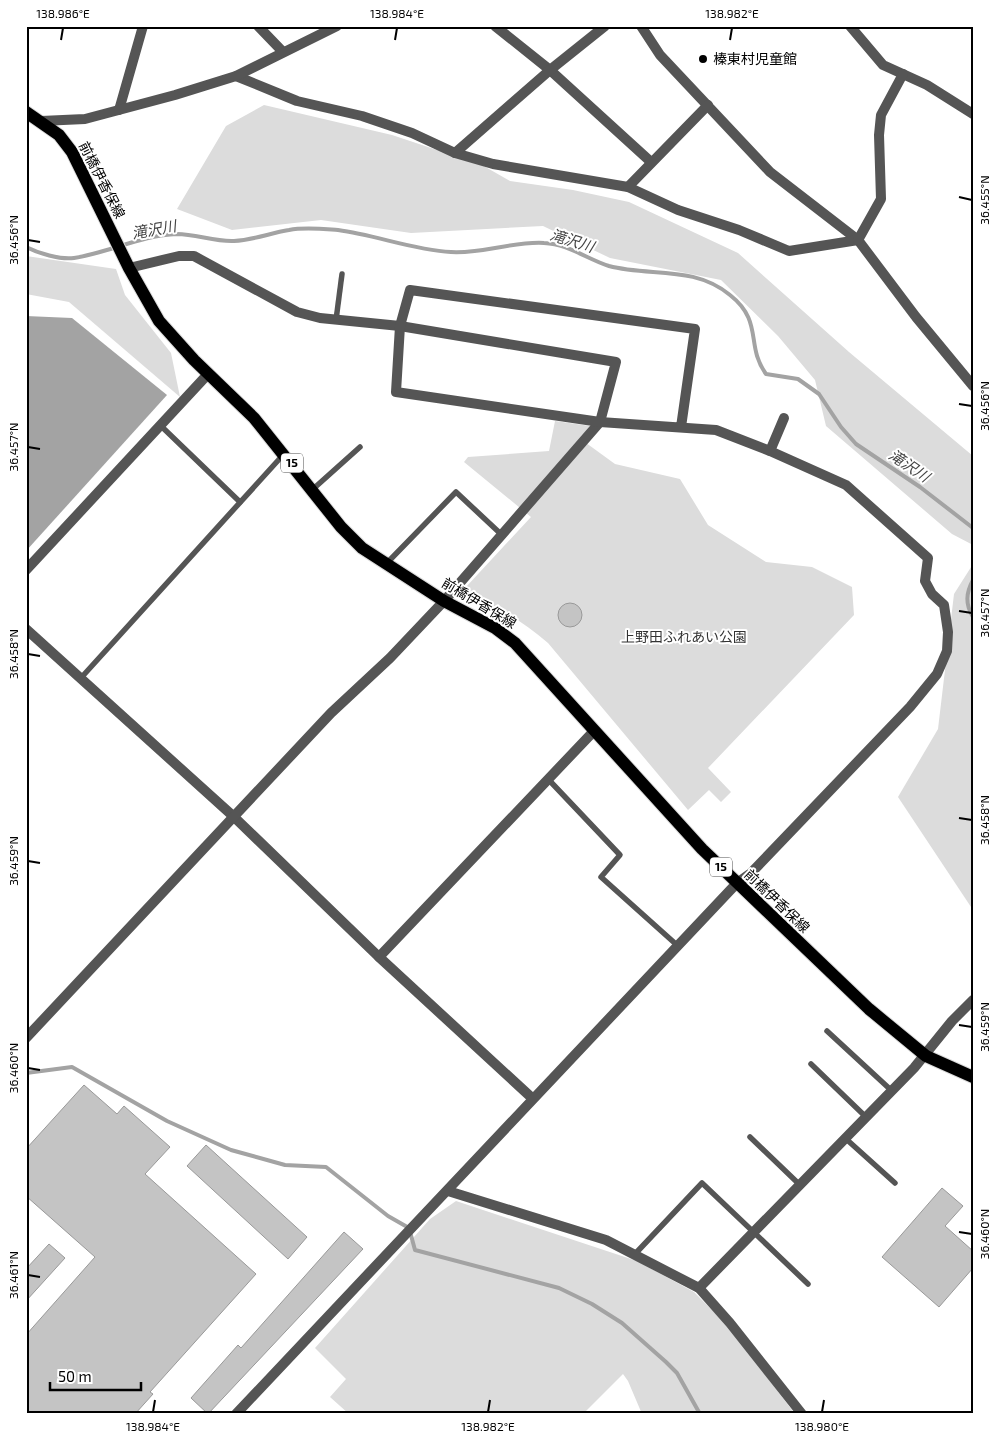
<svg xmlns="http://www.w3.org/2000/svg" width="999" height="1440" font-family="'Exo 2','Noto Sans JP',sans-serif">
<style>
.green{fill:#dcdcdc}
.water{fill:#a3a3a3}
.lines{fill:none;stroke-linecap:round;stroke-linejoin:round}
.stream{stroke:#a3a3a3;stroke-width:4}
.building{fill:#c4c4c4;stroke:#999}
.primary-casing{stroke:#dbdbdb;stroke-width:14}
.service{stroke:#555;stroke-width:5.5}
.minor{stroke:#555;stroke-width:10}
.tertiary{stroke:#555;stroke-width:10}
.primary{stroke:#000;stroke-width:12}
.ticks{fill:none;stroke:#000;stroke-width:2}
.poi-dot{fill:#000;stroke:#fff;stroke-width:2}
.labels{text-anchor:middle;stroke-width:4;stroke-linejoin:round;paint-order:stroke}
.shield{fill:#fff;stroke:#4c4c4c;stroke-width:1}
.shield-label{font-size:12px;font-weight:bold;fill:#000}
.poi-label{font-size:14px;fill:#000;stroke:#fff;text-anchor:start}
.street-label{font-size:14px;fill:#000;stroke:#fff}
.park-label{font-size:14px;fill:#333;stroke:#fff}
.water-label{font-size:15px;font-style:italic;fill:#444;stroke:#fff}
.neatline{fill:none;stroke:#000;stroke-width:2}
.ticks-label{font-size:12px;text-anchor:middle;fill:#000}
</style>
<rect width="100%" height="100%" fill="#fff"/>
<g class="green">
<polygon points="264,105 392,135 482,165 510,181 573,190 629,202 738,253 849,352 973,456 973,545 952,534 826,426 815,380 778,336 721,280 610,258 543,226 411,233 321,220 232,230 177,209 226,126"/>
<polygon points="26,256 116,269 125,295 171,353 180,397 69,302 26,294"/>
<path d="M555,421L590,426L582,440L615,464L680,479L708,525L766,562L812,567L852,587L854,615L708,768L731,792L721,802L709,790L688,810L548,643C523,621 496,606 466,592V587L531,517L464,462L468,457L549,451Z"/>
<polygon points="973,564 973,910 898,797 938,729 954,594"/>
<polygon points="456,1201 637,1261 694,1292 727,1325 795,1414 642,1414 628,1381 623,1374 583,1414 349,1414 330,1397 346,1379 315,1348 430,1219"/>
</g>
<polygon class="water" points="26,316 72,318 167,395 26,551"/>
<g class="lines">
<g class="stream">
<path d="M26,247C38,253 60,260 74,258C108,253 142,235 177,234C196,234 215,242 234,241C254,240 270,233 289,230C305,227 323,229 338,230C376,235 413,250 451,252C483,254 513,241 544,243C568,244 587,259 609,266C650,277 694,265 730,295C764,322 745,345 766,374L798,379L819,394L841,427L856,444L920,487L973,528"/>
<path d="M973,580C966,593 965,604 973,617"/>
<polyline points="26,1073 72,1067 167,1121 231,1150 285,1165 326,1167 388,1216 409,1228 415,1250 559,1288 592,1304 622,1323 666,1362 677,1373 700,1414"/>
</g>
</g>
<g class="building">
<circle cx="570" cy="615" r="12"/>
<polygon points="84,1085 117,1114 124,1106 170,1147 145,1174 256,1274 150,1392 153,1394 135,1414 26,1414 26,1335 95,1257 26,1196 26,1149"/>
<polygon points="206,1145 307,1237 288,1259 187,1166"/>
<polygon points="942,1188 963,1206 945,1226 973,1251 973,1268 939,1307 882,1257"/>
<polygon points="344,1232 363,1249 208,1414 191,1398 238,1345 241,1348"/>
<polygon points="49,1244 65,1258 26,1301 26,1269"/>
</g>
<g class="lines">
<defs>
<polyline id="primary" points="26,112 59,135 72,152 129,268 159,321 194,360 254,418 341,527 362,548 444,601 495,628 515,643 702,849 869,1009 926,1056 973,1077"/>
</defs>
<use href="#primary" class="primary-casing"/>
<g class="service">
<polyline points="336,320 342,274"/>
<polyline points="161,426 240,502"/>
<polyline points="312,490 360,447"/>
<polyline points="386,564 456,492 503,536"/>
<polyline points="80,679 283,455"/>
<polyline points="548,779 620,855 601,877 678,946"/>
<polyline points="827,1031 892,1091"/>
<polyline points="811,1064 866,1117"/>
<polyline points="750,1137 800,1185"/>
<polyline points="845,1138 895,1183"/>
<polyline points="635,1254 702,1183 808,1284"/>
</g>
<g class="minor">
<polyline points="258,26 283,52"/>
<polyline points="495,26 550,70 651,162"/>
<polyline points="641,26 660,55 770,172 858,240 916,317 973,386"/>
<polyline points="850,26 883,65 927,85 973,114"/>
<polyline points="236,76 297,101 362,116 412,133 455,153 493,164 628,187 678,210 739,230 789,251 858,240"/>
<polyline points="119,110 143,26"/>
<polyline points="41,121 85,119 175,95 236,76 337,26"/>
<polyline points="455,153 550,70 605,26"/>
<polyline points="628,187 708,105"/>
<polyline points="858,240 881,199 879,135 881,115 903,74"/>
<polyline points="129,268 179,256 194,256 297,312 320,318 400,326 616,362 600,422 444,601"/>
<polyline points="770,451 784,418"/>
<polyline points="26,570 208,374"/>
<polyline points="26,629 233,816 379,957 532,1098"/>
<polyline points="379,957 594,731"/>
<polyline points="448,1191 606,1240 699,1288 730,1323 802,1414"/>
<polyline points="699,1288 914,1068 952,1021 973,1000"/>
<polyline points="236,1414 737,883 751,873 910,707 937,674 947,651 948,632 944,605 932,594 925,581 928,558 846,485 770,451 716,430 600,422 396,392 400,326 410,290 695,329 681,427"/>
</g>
<polyline class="tertiary" points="26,1038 331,713 390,658 444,601"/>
<use href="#primary" class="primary"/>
</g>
<path class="ticks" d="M61,40L63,28M395,40L397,28M730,40L732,28M959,197L972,200M28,240L40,242M959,404L972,406M28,447L40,449M959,611L972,613M28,654L40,656M959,818L972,820M28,861L40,863M959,1025L972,1027M28,1068L40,1070M959,1232L972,1234M28,1275L40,1277M153,1412L155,1400M488,1412L490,1400M822,1412L824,1400"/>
<circle class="poi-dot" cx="703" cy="59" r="5"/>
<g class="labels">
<g class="shield">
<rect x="281" y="453.5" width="22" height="19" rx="4"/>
<rect x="710" y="857.5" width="22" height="19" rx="4"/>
</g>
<g class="shield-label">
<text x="292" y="467">15</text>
<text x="721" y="871">15</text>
</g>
<g class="poi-label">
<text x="713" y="64">榛東村児童館</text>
</g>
<g class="street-label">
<text transform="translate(102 180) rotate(63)" y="5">前橋伊香保線</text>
<text transform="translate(479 603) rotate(31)" y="5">前橋伊香保線</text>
<text transform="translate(777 901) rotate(44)" y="5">前橋伊香保線</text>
</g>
<g class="park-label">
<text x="684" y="642">上野田ふれあい公園</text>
</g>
<g class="water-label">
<text transform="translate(154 230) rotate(-10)" y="5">滝沢川</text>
<text transform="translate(572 241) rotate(17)" y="5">滝沢川</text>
<text transform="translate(909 466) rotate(34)" y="5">滝沢川</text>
</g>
</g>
<rect width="999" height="1440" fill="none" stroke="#ffffff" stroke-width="55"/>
<path d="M50 1382v8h91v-8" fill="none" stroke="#000000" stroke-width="2.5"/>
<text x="58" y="1382" font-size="15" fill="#000000" stroke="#ffffff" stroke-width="4" paint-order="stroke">50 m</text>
<rect x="28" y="28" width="944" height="1384" class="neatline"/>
<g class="ticks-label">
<text x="63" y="18">138.986°E</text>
<text x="397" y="18">138.984°E</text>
<text x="732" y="18">138.982°E</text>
<text transform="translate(985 200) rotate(-90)" y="4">36.455°N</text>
<text transform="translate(14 240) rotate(-90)" y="4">36.456°N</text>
<text transform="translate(985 406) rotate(-90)" y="4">36.456°N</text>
<text transform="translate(14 447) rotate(-90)" y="4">36.457°N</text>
<text transform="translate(985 613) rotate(-90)" y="4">36.457°N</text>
<text transform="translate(14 654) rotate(-90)" y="4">36.458°N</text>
<text transform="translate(985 820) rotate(-90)" y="4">36.458°N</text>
<text transform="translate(14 861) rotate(-90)" y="4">36.459°N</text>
<text transform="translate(985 1027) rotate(-90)" y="4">36.459°N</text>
<text transform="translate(14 1068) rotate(-90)" y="4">36.460°N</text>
<text transform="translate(985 1234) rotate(-90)" y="4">36.460°N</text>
<text transform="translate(14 1275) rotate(-90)" y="4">36.461°N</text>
<text x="153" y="1431">138.984°E</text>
<text x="488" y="1431">138.982°E</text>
<text x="822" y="1431">138.980°E</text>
</g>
</svg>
